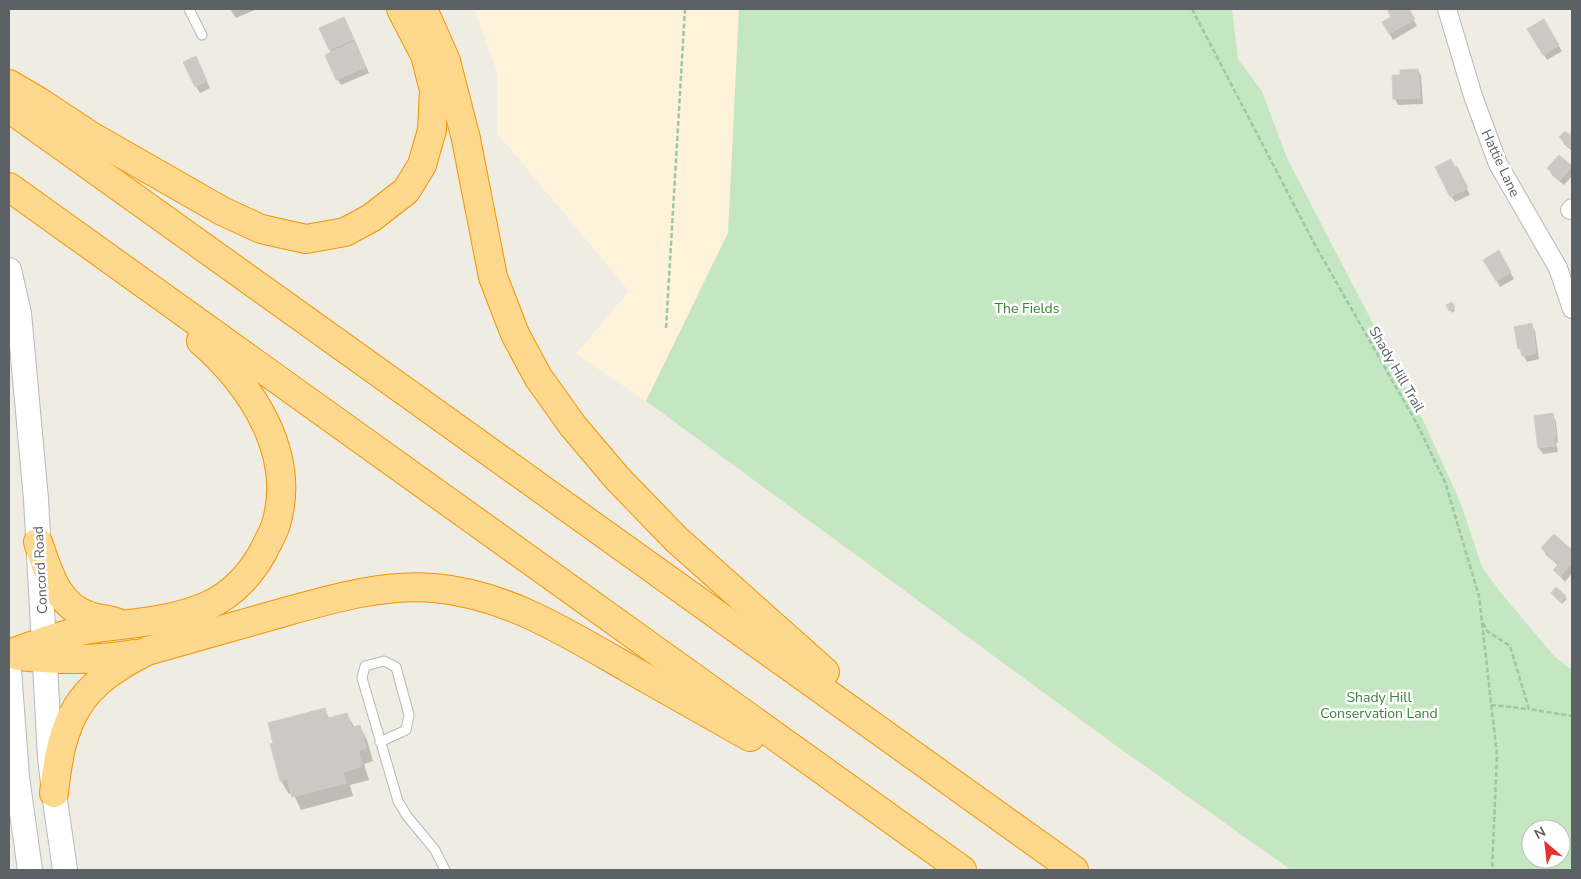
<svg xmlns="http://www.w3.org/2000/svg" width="1581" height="879" font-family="'Nunito Sans',sans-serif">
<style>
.commercial{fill:#fef3da}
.green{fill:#c4e7c1;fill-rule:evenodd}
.shadow{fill:#0003}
.building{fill:#ccc9c4;stroke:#d4cdc3}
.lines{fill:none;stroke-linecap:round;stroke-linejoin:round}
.service-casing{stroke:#b5b8bb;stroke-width:11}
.minor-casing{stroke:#b5b8bb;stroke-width:20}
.secondary-casing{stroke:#b6babe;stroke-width:26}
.motorway-casing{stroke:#f39400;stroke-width:30}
.path{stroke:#9ac8a3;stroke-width:2.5;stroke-dasharray:5 2.5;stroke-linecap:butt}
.service{stroke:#fff;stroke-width:9}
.minor{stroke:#fff;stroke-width:18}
.secondary{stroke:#fff;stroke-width:24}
.motorway{stroke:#fdd88d;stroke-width:28}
.labels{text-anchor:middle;stroke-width:5;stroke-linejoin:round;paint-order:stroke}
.street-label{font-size:14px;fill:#5c6165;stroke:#fff}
.park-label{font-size:14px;fill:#378434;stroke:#fff}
</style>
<rect width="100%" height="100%" fill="#efece4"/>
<polygon class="commercial" points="474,9 739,9 728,233 646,401 576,354 629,291 497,133 497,72"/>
<path class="green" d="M739,9H1232L1238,59L1262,91L1287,158L1424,422L1461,504L1482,567L1501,593L1554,656L1572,670V870H1291L1111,742L646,401L728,233ZM1531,829H1561V859H1531Z"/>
<g class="shadow">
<polygon points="230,9 257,9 236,18"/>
<polygon points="1388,9 1407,9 1417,26 1393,40 1383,22 1393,17"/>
<polygon points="1543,21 1562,51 1547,60 1529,30"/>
<polygon points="348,25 369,73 341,85 337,79 330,50"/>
<polygon points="199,64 210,88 200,93 196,86"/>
<polygon points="1418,70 1421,76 1423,104 1398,105 1395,99 1401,76"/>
<polygon points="1572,134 1572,151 1564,144 1561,138 1570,137"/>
<polygon points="1559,156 1572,169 1572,176 1564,185 1552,175 1548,168"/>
<polygon points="1455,169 1460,174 1470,195 1455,202 1451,196"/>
<polygon points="1499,252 1514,279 1500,287 1485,260"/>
<polygon points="1451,303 1455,310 1452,313 1448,305"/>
<polygon points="1531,324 1535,331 1539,359 1527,362 1519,348"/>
<polygon points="1552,415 1556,421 1558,443 1556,443 1558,452 1543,454 1539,448"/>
<polygon points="1543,549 1571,551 1572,553 1572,573 1565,582 1555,570 1559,566 1546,555"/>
<polygon points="1552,593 1565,596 1567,599 1562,604"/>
<polygon points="324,709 330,719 347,714 355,728 360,727 367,740 373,761 364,764 369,780 350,785 353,796 301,810 293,793 289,794 281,781 272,745"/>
</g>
<g class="building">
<polygon points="1387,9 1409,9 1415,19 1389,34 1382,22 1391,17"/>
<polygon points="344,17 354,39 329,50 319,28"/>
<polygon points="1544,19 1559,45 1543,55 1527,29"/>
<polygon points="355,41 366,67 336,80 325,55"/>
<polygon points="196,56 207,81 195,87 183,62"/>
<polygon points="1418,69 1420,98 1393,99 1392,75 1400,75 1400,70"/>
<polygon points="1565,131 1570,135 1572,132 1572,149 1559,137"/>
<polygon points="1559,155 1572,166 1560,180 1547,168"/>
<polygon points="1451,159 1455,167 1457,166 1468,188 1450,197 1435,167"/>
<polygon points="1499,250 1511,272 1496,281 1483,260"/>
<polygon points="1452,302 1455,307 1449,311 1446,305"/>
<polygon points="1532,323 1536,353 1522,356 1520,348 1518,349 1514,327"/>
<polygon points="1553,413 1556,436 1553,437 1555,446 1538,448 1534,416"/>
<polygon points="1554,534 1572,550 1570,552 1572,555 1572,563 1560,576 1553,570 1559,564 1541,548"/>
<polygon points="1556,587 1566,596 1560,602 1551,593"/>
<polygon points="325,708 328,718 347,713 352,728 360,725 366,748 358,750 362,766 343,772 346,783 292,797 287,779 280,781 270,744 273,743 268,723"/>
</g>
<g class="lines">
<defs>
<g id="service">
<polyline points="189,9 202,35"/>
<polyline points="380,742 406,730 409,715 396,667 384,661 365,666 362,678 398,801 407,816 435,850 445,870"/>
</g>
<g id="minor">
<polyline points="1447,9 1473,96 1498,164 1558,268 1572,309"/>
<polyline points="1570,210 1572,208"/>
</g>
<g id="secondary">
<polyline points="9,270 19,313 36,499 50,757 54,793 65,870"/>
<polyline points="9,670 17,777 30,870"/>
</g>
<g id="motorway">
<polyline points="423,9 446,61 466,139 493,277 515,334 538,377 573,426 617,478 676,539 825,672"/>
<polyline points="9,84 38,101 91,136 222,211 261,229 306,239 345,232 371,218 406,191 422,165 432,130 434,90 425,55 401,9"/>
<polyline points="9,108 1074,870"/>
<polyline points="9,187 962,870"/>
<path d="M38,542C48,571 57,606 90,616C98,619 108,619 116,622"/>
<path d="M9,654C34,645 59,635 85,630C127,623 167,623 207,606C234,594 255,570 267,544C270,538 274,531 276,524C297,453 251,385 201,341"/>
<path d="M18,656C57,660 96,661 134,654"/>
<path d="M54,793C62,718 77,686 147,651C189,639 232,627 274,615C324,601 382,583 434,588C506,594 567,633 628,668C669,691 710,714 750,737"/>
</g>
</defs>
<use href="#service" class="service-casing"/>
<use href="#minor" class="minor-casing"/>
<use href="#secondary" class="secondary-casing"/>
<use href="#motorway" class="motorway-casing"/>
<g class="path">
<polyline points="1192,9 1314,243 1417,424 1445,482 1479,596 1497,755 1492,870"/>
<polyline points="666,328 685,9"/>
<polyline points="1483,623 1487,631 1510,646 1529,709 1572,716"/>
<polyline points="1491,705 1529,709"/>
</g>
<use href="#service" class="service"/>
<use href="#minor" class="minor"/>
<use href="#secondary" class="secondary"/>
<use href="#motorway" class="motorway"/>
</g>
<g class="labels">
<g class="street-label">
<text transform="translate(1501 163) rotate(65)" y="5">Hattie Lane</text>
<text transform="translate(1397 369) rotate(60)" y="5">Shady Hill Trail</text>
<text transform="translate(40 570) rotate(-93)" y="5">Concord Road</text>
</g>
<g class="park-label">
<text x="1027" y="313">The Fields</text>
<text x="1379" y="702">Shady Hill<tspan x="1379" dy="16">Conservation Land</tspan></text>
</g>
</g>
<rect width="1581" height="879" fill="none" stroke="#5c6165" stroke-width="20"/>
<g transform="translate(1546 844) rotate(332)"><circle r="24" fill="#ffffff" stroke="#bec0c1"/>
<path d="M0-4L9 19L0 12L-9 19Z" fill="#ea2f2f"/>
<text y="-8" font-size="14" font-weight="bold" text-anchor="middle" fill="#5c6165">N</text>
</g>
</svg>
